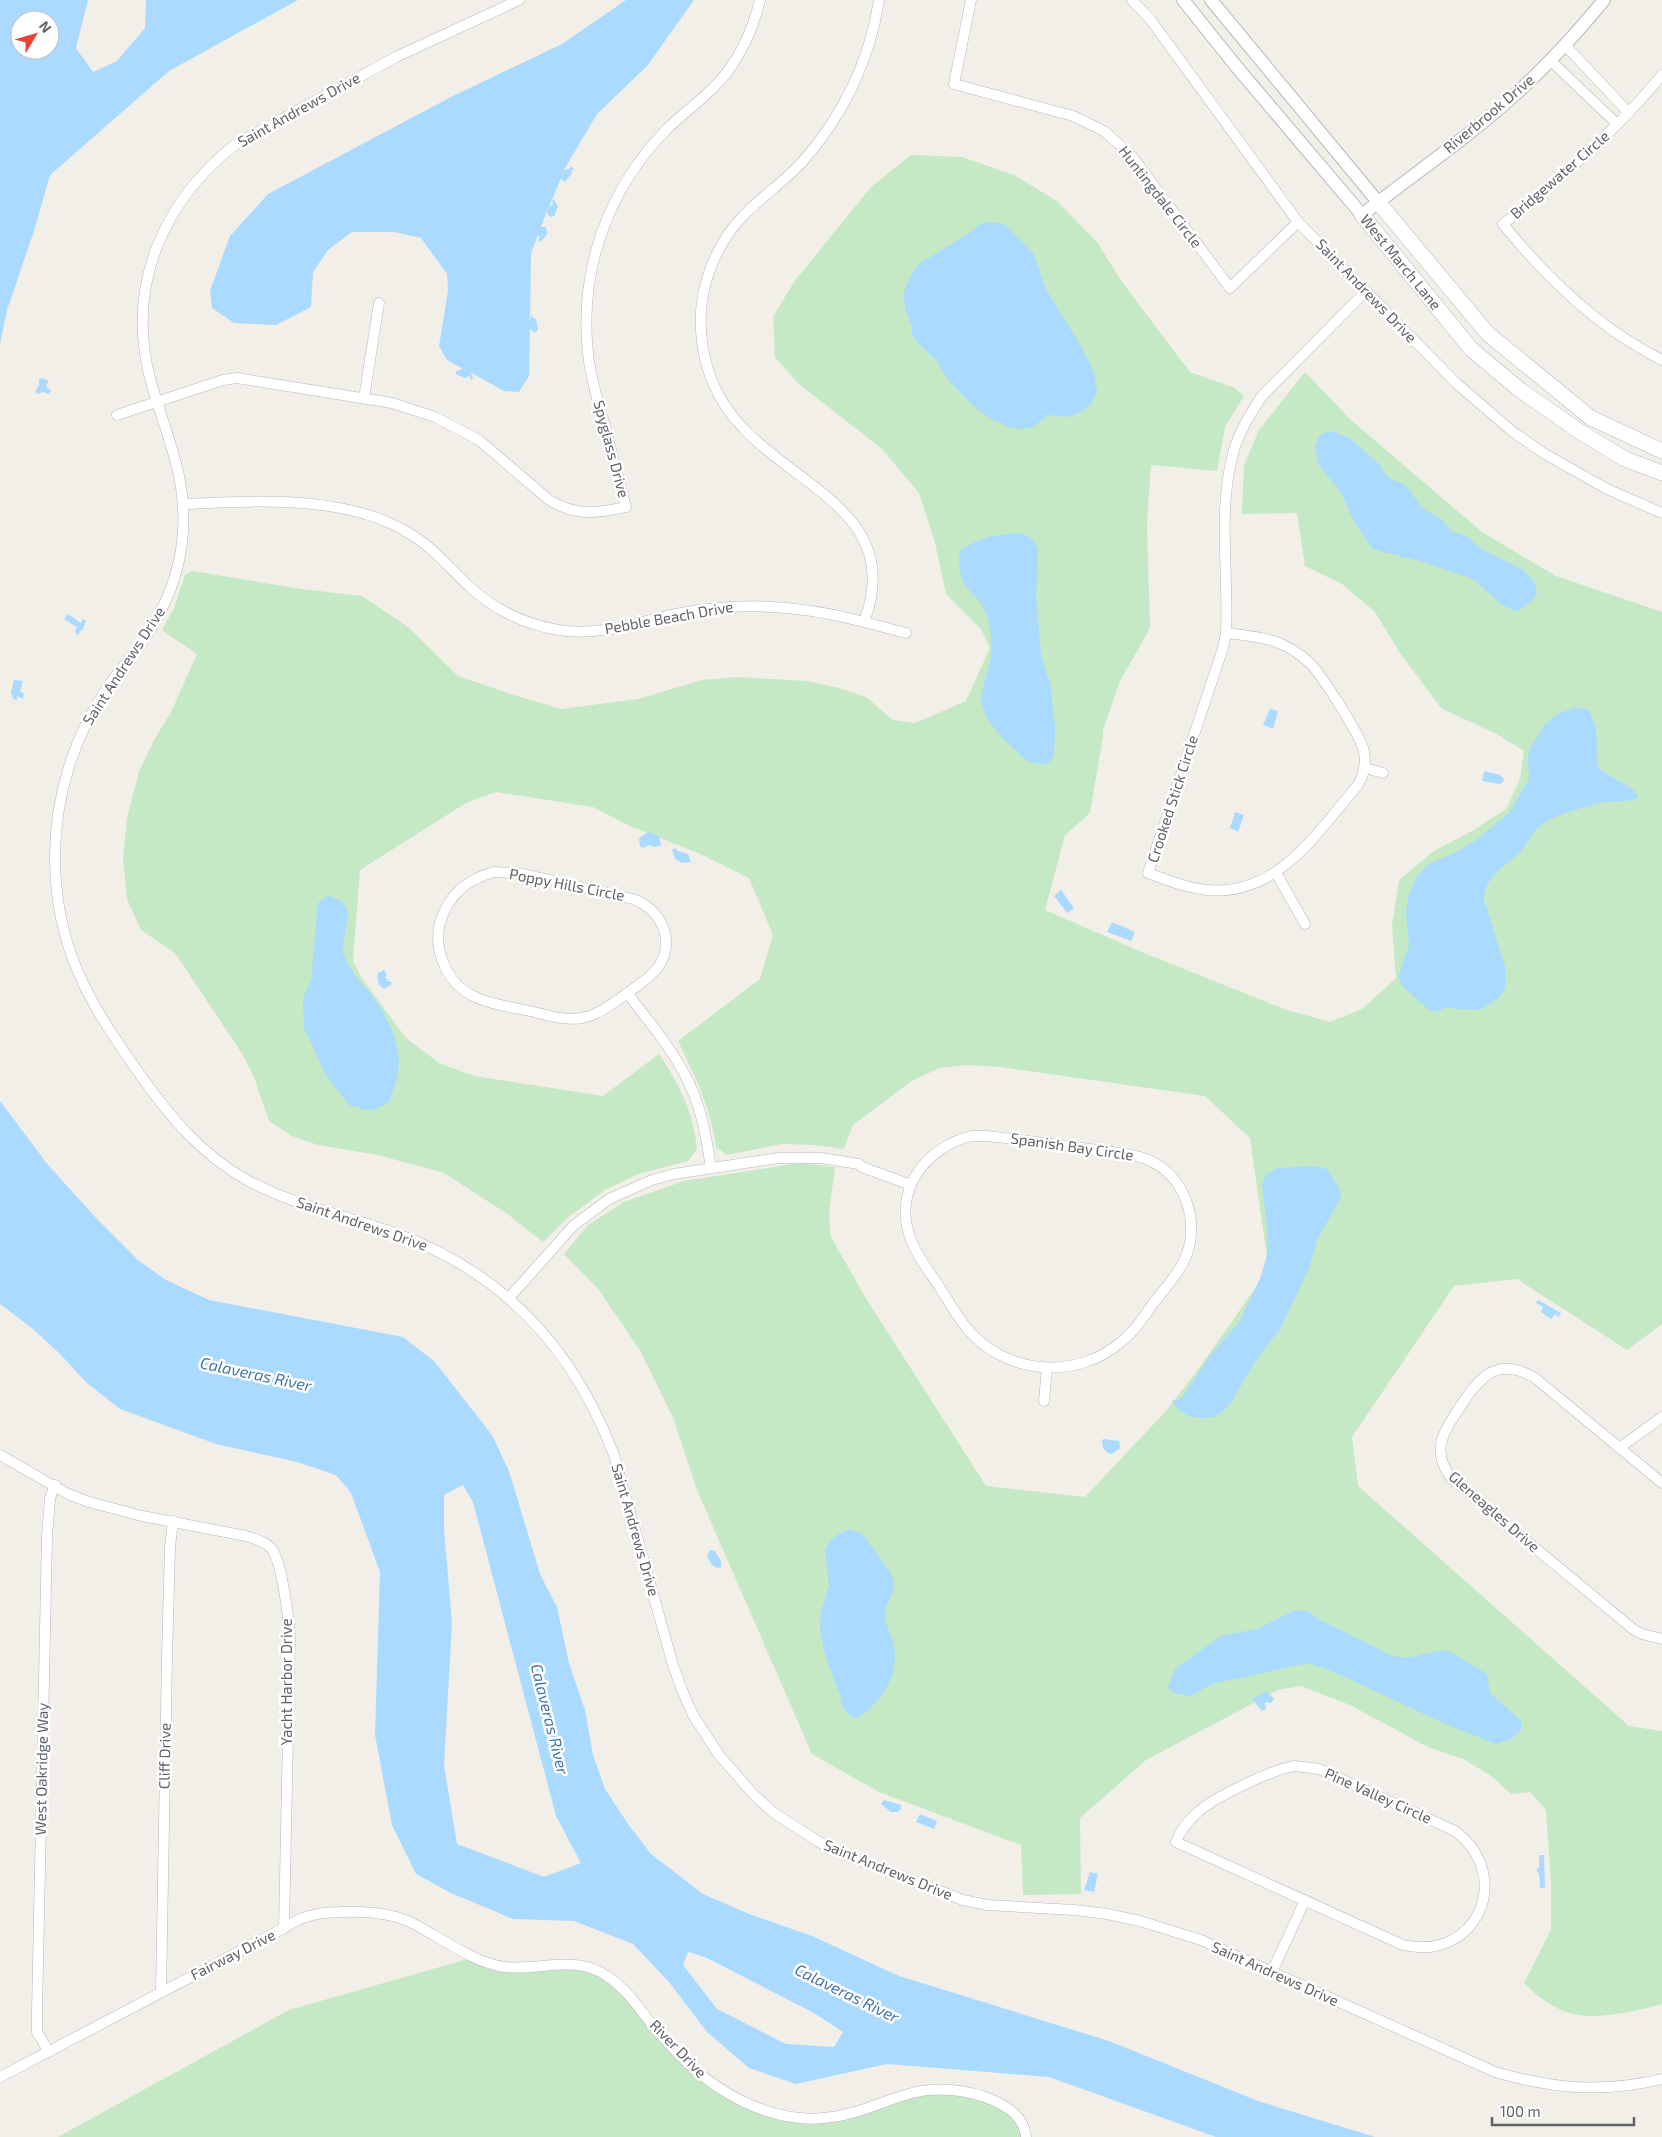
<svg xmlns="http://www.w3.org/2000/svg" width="1662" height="2137" font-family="'Exo 2',sans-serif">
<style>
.green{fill:#c5e8c5}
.water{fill:#aadaff;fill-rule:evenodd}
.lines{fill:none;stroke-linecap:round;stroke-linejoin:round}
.minor-casing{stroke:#b5b8bc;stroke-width:11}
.tertiary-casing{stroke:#b5b8bc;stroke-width:14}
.secondary-casing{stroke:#b6babf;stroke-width:16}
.minor{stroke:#fff;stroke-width:10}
.tertiary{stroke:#fff;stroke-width:12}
.secondary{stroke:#fff;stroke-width:15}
.labels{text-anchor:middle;stroke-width:5;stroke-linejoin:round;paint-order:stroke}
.street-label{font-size:15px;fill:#5f6368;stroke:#fff}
.water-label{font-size:16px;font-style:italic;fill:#4174aa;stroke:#fff}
</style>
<rect width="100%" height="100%" fill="#f1efe8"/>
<g class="green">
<path d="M911,155L962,157L1014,175L1057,201L1097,242L1122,282L1190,372L1235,388L1244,396L1225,427L1217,471L1151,465L1147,523L1150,628L1120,681L1103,730V736L1090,813L1065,835L1045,910L1144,953L1284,1009L1330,1022L1362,1009L1396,978L1392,925L1399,880L1434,851L1474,830L1506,809L1520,779L1524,751L1495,733L1442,709L1400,653L1375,612L1342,584L1305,566L1297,513L1242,514L1244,465L1259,430L1305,372L1351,420L1482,532L1556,576L1662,612V1324L1627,1350L1517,1279L1454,1286L1352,1437L1358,1486L1629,1726L1662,1731V2004C1637,2011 1595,2021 1569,2013C1555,2009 1534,1994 1524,1983L1551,1930V1883L1546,1810L1530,1792L1511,1794L1490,1775L1463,1759L1428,1747L1350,1705L1301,1686L1278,1690L1146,1760L1080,1818L1081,1894L1023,1895L1021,1845L879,1792L812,1754L697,1490L674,1420L641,1352L599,1290L564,1254L588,1225L624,1202L684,1181L800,1163L835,1167L829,1214L831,1237L867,1300L986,1486L1085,1497L1165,1412L1197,1371L1263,1277L1267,1257L1250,1138L1205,1096L1000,1067L966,1065L940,1068L913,1080L853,1125L844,1149L814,1145L782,1144L727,1155L716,1147C711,1108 695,1076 678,1041L760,979L773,935L749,878L700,854L630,826L593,807L496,792L466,803L360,870L353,961L361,977L406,1038L439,1063L474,1076L603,1096L659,1054C679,1084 694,1113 697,1149L688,1161L638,1174L603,1191L565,1220L543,1242L506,1213L444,1173L378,1155L318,1145L292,1136L269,1121L254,1077L243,1055L175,953L141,930L127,899L123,857L127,818L139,772L153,742L172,710L197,654L162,630L174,608L185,575L192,571L301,589L362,596L408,627L458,676L517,696L561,709L638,699L702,680L738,677L807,681L839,688L866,697L893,720L915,723L966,701L990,648L981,629L946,594L935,543L919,493L882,449L799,384L775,357L773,317L794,282L871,187Z"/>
<polygon points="475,1957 504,1967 598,1970 627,1993 690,2067 763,2110 821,2119 944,2090 989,2099 1019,2117 1025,2137 58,2137 289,2010"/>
</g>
<g class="water">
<path d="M0,0H88L76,48L93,72L117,61L145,28L146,0H298L169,71L50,175L34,231L7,310L0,344ZM20,20H50V50H20Z"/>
<polygon points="626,0 694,0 647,66 597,114 564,170 569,169 571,166 574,169 571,171 572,173 565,182 561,179 564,171 549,207 553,204 552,201 554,200 558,206 554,216 550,217 547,213 548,208 541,227 546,227 547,234 541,242 538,240 540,238 538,235 531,253 530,321 532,314 533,318 536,319 538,330 534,333 530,328 529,376 519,392 504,391 470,372 473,377 472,380 469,376 465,378 456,374 456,371 463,369 447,360 439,346 448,291 447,274 421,238 394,232 352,232 328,250 313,272 311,307 276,325 234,323 212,308 210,291 230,236 268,194 451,97 562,44"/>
<polygon points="985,222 1004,224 1033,253 1046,289 1082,348 1094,372 1097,391 1092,403 1081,412 1068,417 1048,415 1033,427 1020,429 1009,427 991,419 973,406 948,380 936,360 917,342 912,335 912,327 906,311 903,294 911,275 919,264 971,232 977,226"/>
<polygon points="42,378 49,381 46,386 51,391 49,394 43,392 38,394 35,392 39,385 39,379"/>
<path d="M1333,431L1350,438L1381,466L1386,475L1392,480L1402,483L1408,488L1422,508L1440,518L1451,531L1468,537L1481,549L1523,570L1534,581L1537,593C1530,603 1526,607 1515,611L1502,605L1473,579L1420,561L1379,551L1372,548L1352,518L1342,494L1319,465L1315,445L1321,434Z"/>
<path d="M1021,533L1031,538L1038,548V570L1036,593L1041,656L1050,683L1055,728L1054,757L1046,765L1029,762L1025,759C1009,744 991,730 983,709C978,693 988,674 991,657C992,646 991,633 989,622C982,590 954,594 960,551C978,537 998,534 1021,533Z"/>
<polygon points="68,614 81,623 83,619 86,621 82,631 81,630 78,635 75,632 77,627 64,619"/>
<polygon points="14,680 23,681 20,692 24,693 23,699 17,696 17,700 13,699 11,692"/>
<path d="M1574,708L1585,709L1590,712L1596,728L1598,766C1608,779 1631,783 1639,797C1626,804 1611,800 1597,804C1578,809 1548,816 1535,831C1528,839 1525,849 1516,856C1501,868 1484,879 1484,900L1505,966V989L1499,998L1480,1010L1445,1008L1435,1012L1429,1010L1403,987L1398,977L1409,945L1406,911L1409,894L1416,878L1427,865L1458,851L1478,839L1509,813L1529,779L1528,756L1532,745L1544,726L1557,714Z"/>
<polygon points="1270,709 1278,711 1273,729 1263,725"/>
<polygon points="1484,771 1500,775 1504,779 1503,782 1499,784 1482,781"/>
<polygon points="1235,812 1244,815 1238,832 1230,828"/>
<polygon points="649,832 659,836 661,845 655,847 649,845 643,848 640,846 639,838"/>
<polygon points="675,848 678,851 688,854 691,862 682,863 675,859 672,850"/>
<polygon points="1061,890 1074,908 1067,913 1054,896"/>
<path d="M327,896C364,904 339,931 344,953C347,969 361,982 371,994C391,1021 408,1057 393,1090C392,1093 391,1098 389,1101C385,1105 377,1108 372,1111L349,1105L326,1075L304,1028L303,998L311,980L318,903Z"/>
<polygon points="1112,922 1135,932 1131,941 1107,932"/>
<path d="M384,970L387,975L385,978L389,979L386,981H390L392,984L384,989C379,986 376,980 378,973Z"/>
<path d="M0,1101L48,1165L97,1219L139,1261L166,1280L209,1300L403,1337L434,1361L492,1435L509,1471L540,1574L557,1607L569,1663L585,1710L593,1755L605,1789L628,1824L651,1854L703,1894L749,1914L812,1936L899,1976L1109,2041L1258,2101L1375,2137H1216L1049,2077L887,2064L796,2084L749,2068L707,2032L669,1982L633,1944L574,1921L513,1919L451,1893L416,1874L392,1825L375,1735L380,1572L351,1493L336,1475L297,1462L216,1444L120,1409L87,1383L60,1354L33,1329L0,1304ZM463,1485L473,1502L556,1816L581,1863L544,1877L457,1844L444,1765L452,1623L444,1530V1495ZM688,1952L705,1957L814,2013L843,2032L834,2047L786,2044L717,2009L683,1965Z"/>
<polygon points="1312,1166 1327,1169 1340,1189 1341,1197 1317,1240 1309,1268 1280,1329 1257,1359 1232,1401 1224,1410 1214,1417 1199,1418 1188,1416 1178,1409 1172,1401 1182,1398 1209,1357 1239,1322 1260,1279 1267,1255 1267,1228 1262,1184 1266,1174 1278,1168"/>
<polygon points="1538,1300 1561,1313 1559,1317 1555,1314 1551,1319 1541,1312 1543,1307 1536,1303"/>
<polygon points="1104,1439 1119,1441 1120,1448 1112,1454 1108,1453 1103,1448 1102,1440"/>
<path d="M849,1529L861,1533L865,1537C871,1548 892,1570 894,1582C896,1594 885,1602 885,1614C885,1625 891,1633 893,1643C901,1673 882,1702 858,1718L848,1715L842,1706L841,1699L824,1651L820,1628L821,1612L829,1585L825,1551C828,1539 838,1534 849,1529Z"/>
<polygon points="710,1550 715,1551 721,1561 721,1567 717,1568 712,1565 707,1556"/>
<polygon points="1295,1610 1308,1611 1318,1619 1393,1656 1408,1658 1437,1651 1449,1651 1487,1674 1490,1693 1521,1721 1521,1730 1511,1739 1496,1744 1443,1723 1334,1672 1308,1663 1212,1684 1190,1696 1173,1693 1168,1687 1175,1669 1221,1636 1257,1629"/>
<polygon points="1267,1691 1274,1699 1271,1703 1265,1702 1266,1709 1262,1711 1252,1699"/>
<polygon points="884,1800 901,1805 901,1809 898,1812 891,1812 881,1804"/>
<polygon points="920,1814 937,1821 934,1829 916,1822"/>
<polygon points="1539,1855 1544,1855 1545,1888 1540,1888 1539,1874 1536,1870 1539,1868"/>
<polygon points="1090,1872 1098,1874 1094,1892 1084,1890"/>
</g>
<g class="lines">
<defs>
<g id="minor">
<path d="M519,0L396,57L236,144C163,201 126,286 150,378C164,431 187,474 183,531C181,570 166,608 144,639C133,655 120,669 109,685C74,735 55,796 55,857C55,949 90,1004 141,1076C171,1118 202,1155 247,1180C293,1205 346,1216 395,1233C503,1272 574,1349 614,1455L673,1665L682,1690L693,1715L719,1755L754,1795L774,1813L819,1842L843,1854L963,1900L987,1905L1075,1910L1107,1914L1140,1921L1201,1940L1495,2072C1555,2089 1601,2093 1662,2079"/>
<polyline points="971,0 954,84 1073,116 1104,131 1131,155 1230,288 1298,222"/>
<polyline points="1132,0 1150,19 1298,222 1456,383 1513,432 1545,454 1607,489 1662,513"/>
<polyline points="1565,45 1629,113"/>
<polyline points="1550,60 1617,124"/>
<path d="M1662,75C1616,131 1560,180 1503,224C1547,279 1598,328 1662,360"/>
<polyline points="364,398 379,303"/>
<path d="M117,415L223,380L237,378L392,403L435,417L479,440L549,500C578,517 596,513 626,507C618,478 611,449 603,419C597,398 590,376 588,353C579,269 608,189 667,129C681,115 698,103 712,89C737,65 752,33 760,0"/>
<path d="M184,504C256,501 348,494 412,535C435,549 451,570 471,588C495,610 525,624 558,630C600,637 640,621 681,613C743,601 802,605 864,622C904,517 799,488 744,429C718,403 703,368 701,331C698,287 716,242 747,212C765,194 786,180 803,161C843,116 870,60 879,0"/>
<polyline points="864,622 906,633"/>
<path d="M1226,633C1262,637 1285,639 1312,665C1324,680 1361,735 1364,752C1366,764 1364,775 1358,785C1317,832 1278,897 1207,890C1187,888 1167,880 1148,873L1223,648L1226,633C1229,573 1217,508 1234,450C1240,430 1251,413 1262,396L1366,291"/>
<polyline points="1365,768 1383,773"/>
<path d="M494,872L519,873L633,899C660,909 676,939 659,966C651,978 636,986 625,995C611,1004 599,1015 582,1018C564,1021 547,1015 530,1011C512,1007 492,1005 475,997C443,982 429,941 445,910C455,889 472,878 494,872Z"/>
<polyline points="1276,873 1305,924"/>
<path d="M627,993C647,1019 670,1046 685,1075C701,1104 706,1135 711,1168"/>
<path d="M971,1136H987C1021,1140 1056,1144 1090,1149C1109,1152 1128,1152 1146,1159C1185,1174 1201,1222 1185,1259C1177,1276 1163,1291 1152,1305C1143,1318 1134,1332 1121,1342C1078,1379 1011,1375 972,1334C959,1321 950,1303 940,1288C930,1272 917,1257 911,1240C892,1191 925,1148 971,1136Z"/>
<polyline points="509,1298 573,1226 609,1199 652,1180 674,1174 778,1158 821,1158 859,1164 862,1167 911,1185"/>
<polyline points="1044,1401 1047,1368"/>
<polyline points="1619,1448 1662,1417"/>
<path d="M0,1455L68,1494L89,1502L142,1516L246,1536C255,1539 264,1541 271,1548C282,1560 289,1621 290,1639L284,1928"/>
<path d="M1662,1483L1535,1378C1498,1356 1480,1376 1460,1407C1443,1433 1430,1451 1452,1479L1633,1629L1642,1634L1662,1639"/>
<path d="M1295,1766L1319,1769L1455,1831C1515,1876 1477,1962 1403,1945L1176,1842C1180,1830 1190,1819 1199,1811C1217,1796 1273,1769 1295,1766Z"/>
<polyline points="1272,1972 1305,1900"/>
<polyline points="161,1992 167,1657 170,1547 173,1521"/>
<polyline points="49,2052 37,2032 37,2012 47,1536 50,1498 55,1485"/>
<path d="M0,2077L284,1928C301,1916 320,1912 340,1912C363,1911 388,1912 410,1922C437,1935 475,1964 505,1967C540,1971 576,1954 607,1976C625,1988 637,2005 650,2022C677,2054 703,2082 742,2101C767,2113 795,2121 823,2118C855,2116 882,2101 912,2093C942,2085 980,2091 1006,2107C1017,2114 1025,2124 1026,2137"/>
</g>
<g id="tertiary">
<path d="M1183,0L1235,65L1362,215C1402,183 1444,154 1483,122C1528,86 1568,44 1604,0"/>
<polyline points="1211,0 1378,202"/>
</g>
<g id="secondary">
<polyline points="1378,202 1488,334 1591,418 1662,451"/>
<path id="s1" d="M1362,215L1471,349L1520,390L1582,433L1625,459L1662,473"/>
</g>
</defs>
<use href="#minor" class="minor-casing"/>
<use href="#tertiary" class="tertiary-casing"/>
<use href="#secondary" class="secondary-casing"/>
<use href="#minor" class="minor"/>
<use href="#tertiary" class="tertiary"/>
<use href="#secondary" class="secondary"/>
</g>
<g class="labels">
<g class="street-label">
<text transform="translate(299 110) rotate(-29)" y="5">Saint Andrews Drive</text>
<text transform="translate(1489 114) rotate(-40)" y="5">Riverbrook Drive</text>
<text transform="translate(1560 175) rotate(-41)" y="5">Bridgewater Circle</text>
<text transform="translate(1160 197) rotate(52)" y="5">Huntingdale Circle</text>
<text dy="5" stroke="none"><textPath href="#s1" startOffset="61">West March Lane</textPath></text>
<text transform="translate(1366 291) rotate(46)" y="5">Saint Andrews Drive</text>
<text transform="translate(611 449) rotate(75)" y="5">Spyglass Drive</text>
<text transform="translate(669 618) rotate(-10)" y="5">Pebble Beach Drive</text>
<text transform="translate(124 666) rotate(-57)" y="5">Saint Andrews Drive</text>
<text transform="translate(1173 799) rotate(-72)" y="5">Crooked Stick Circle</text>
<text transform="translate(567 885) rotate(11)" y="5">Poppy Hills Circle</text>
<text transform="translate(1072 1147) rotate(8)" y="5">Spanish Bay Circle</text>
<text transform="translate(362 1224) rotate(19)" y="5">Saint Andrews Drive</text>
<text transform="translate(1494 1512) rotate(41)" y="5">Gleneagles Drive</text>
<text transform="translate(635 1530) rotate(74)" y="5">Saint Andrews Drive</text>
<text transform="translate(287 1682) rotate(-90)" y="5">Yacht Harbor Drive</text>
<text transform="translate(165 1756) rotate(-89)" y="5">Cliff Drive</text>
<text transform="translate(42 1769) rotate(-89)" y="5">West Oakridge Way</text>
<text transform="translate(1378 1796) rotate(24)" y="5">Pine Valley Circle</text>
<text transform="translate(888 1870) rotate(22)" y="5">Saint Andrews Drive</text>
<text transform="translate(233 1955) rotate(-27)" y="5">Fairway Drive</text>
<text transform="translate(1275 1974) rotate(24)" y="5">Saint Andrews Drive</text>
<text transform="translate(678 2049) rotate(46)" y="5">River Drive</text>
</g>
<g class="water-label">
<text transform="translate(256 1374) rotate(12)" y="6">Calaveras River</text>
<text transform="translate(550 1719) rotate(76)" y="6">Calaveras River</text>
<text transform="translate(847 1993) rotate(26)" y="6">Calaveras River</text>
</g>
</g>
<g transform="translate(35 35) rotate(52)"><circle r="24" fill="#ffffff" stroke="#bfc1c3"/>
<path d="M0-4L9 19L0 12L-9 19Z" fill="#ea4335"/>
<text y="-8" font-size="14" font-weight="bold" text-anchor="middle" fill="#5f6368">N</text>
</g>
<path d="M1492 2117v8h142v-8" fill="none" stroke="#5f6368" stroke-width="2.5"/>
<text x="1500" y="2117" font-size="15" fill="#5f6368" stroke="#ffffff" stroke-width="4" paint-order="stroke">100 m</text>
</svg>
